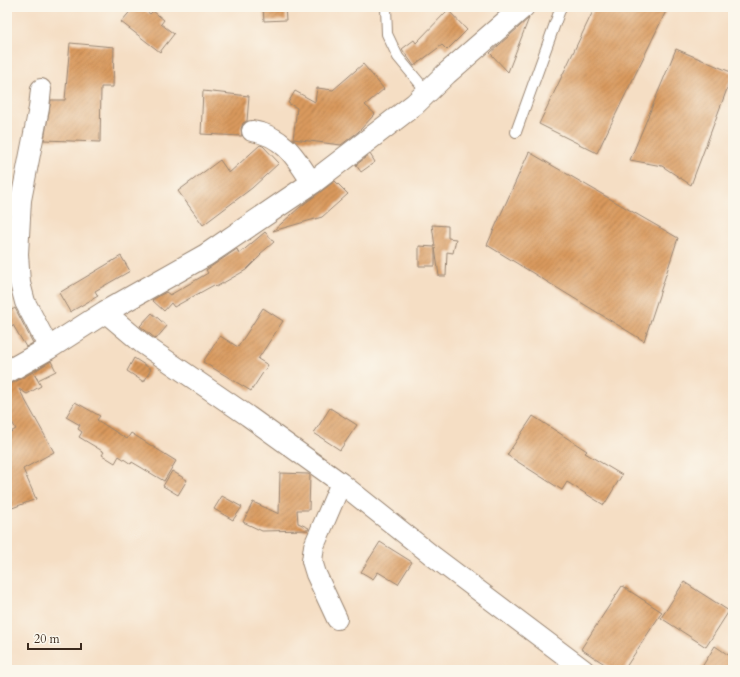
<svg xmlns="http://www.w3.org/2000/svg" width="740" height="677" font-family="Cardo,serif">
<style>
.building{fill:url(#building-hatch)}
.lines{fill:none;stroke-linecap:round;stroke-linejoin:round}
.service-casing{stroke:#988471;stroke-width:12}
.minor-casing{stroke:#988471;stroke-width:22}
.tertiary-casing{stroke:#988471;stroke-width:24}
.service{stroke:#fff;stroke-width:10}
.minor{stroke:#fff;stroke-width:20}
.tertiary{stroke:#fff;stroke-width:22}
</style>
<defs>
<pattern id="building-hatch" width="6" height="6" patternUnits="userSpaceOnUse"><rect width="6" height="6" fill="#d9995d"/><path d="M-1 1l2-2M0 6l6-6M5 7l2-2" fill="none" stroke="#b17d4c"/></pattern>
</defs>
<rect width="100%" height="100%" fill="#fbf7ec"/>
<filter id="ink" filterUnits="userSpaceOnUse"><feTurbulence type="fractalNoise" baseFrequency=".025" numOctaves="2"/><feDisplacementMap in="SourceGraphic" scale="8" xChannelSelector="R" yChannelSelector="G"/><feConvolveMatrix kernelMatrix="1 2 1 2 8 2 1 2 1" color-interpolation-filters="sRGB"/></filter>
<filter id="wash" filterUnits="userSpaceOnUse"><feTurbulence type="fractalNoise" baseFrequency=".012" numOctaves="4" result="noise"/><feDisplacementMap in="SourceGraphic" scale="16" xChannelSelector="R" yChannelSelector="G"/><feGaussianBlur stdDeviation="0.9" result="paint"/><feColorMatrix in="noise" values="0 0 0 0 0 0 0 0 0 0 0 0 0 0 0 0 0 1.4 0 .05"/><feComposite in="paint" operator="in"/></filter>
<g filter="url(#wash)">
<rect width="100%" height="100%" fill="#f5dec4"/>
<g id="blocks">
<g class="building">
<polygon points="134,7 141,7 150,14 153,11 164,20 161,24 174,34 160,52 121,22"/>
<polygon points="263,7 285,7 286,20 264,21"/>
<polygon points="595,7 668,7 597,153 539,124"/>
<polygon points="448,10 467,30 447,50 442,45 414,66 402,49 414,40 416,43"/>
<polygon points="529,18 508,72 490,53"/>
<polygon points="70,43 114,47 113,87 101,87 100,142 44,140 51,100 65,100"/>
<polygon points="676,49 733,73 691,185 662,166 630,160"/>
<polygon points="363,64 384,89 365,105 375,114 358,132 341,145 293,139 297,108 288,103 295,91 315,102 317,88 333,90"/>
<polygon points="203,91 249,96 247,121 243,123 241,129 242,136 201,134"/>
<polygon points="260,145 263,146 279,163 252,188 203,225 178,191 220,160 229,173"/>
<polygon points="529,152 678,238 644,341 487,245"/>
<polygon points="370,154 375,162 361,172 356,165"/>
<polygon points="335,181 348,194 322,217 273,231 300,207"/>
<polygon points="432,225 448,226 448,238 456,239 453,253 447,252 446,276 439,276 435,248 435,266 419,266 419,246 435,247"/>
<polygon points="265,232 274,242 260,254 261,255 246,270 216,287 214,285 174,307 171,303 164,311 152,300 166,292 170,295 208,273 206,270 237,249 239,254"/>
<polygon points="121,256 130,271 95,291 98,296 70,312 59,293"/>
<polygon points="15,308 33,343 26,347 13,325 7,328 7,313"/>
<polygon points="263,308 283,321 258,359 268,365 251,391 203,362 220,336 238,347"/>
<polygon points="152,313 167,326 156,339 140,326"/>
<polygon points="134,358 151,369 144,382 127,371"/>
<polygon points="51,361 56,371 38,380 33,372"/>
<polygon points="33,372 41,386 27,394 19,389 54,452 23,469 36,499 7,510 7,434 16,429 7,414 7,384 13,383"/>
<polygon points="75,402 100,416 97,420 127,439 131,433 176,461 164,481 132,462 131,464 119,456 115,463 102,455 104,452 79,437 82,432 78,429 80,425 66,417"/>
<polygon points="330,408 357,425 340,450 314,433"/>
<polygon points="533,416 587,451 585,453 622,475 604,505 567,482 562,490 507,455"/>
<polygon points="172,471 187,480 178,495 163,486"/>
<polygon points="280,473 308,474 310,475 309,510 297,510 298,523 309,528 308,530 262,531 243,522 253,502 279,514"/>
<polygon points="222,496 242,507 233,520 214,509"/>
<polygon points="380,542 412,562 398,584 378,572 373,579 361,572"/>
<polygon points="684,582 729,611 706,647 661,618"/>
<polygon points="622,586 662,612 624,670 614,670 581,649"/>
<polygon points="715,646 733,658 733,670 700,670"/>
</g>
</g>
</g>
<g filter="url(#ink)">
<use href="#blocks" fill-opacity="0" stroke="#988471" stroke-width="1"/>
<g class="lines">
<defs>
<g id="service">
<polyline points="386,7 387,34 398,57 427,92"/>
<polyline points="516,132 561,7"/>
</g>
<g id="minor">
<polyline points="41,89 39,108 21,200 18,254 20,283 25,302 49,348"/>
<path d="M252,131C284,136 296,158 312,183"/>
<polyline points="105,312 143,344 248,416 341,483 434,557 584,670"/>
<polyline points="337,619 316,574 312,561 314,546 341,483"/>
</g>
<polyline id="tertiary" points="7,372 49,348 105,312 206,255 312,183 415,104 446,74 523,7"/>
</defs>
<use href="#service" class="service-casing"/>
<use href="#minor" class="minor-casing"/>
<use href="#tertiary" class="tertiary-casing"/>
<use href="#service" class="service"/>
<use href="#minor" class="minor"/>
<use href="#tertiary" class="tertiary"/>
</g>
</g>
<rect width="740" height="677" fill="none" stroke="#fbf7ec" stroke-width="24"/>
<path d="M28 643v6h53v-6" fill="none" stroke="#3b2a1e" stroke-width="2"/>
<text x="34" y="643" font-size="12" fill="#3b2a1e" stroke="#fbf7ec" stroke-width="3" paint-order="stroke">20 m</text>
</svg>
